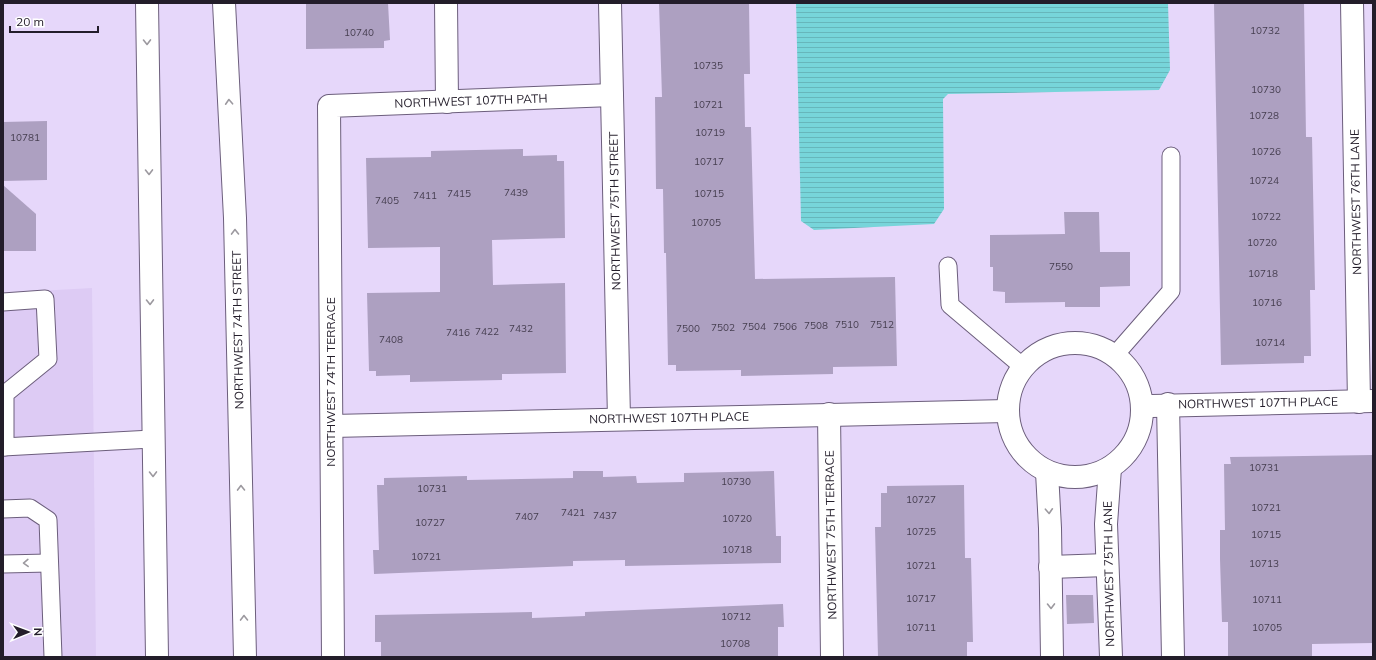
<svg xmlns="http://www.w3.org/2000/svg" width="1376" height="660" font-family="Mulish,sans-serif">
<style>
.built{fill:#ddcbf4}
.water{fill:url(#water-rules)}
.building{fill:#ada0c1}
.lines{fill:none;stroke-linecap:round;stroke-linejoin:round}
.service-casing{stroke:#6c5e7c;stroke-width:19}
.minor-casing{stroke:#6c5e7c;stroke-width:24}
.primary-casing{stroke:#6c5e7c;stroke-width:24}
.service{stroke:#fff;stroke-width:17}
.minor{stroke:#fff;stroke-width:22}
.primary{stroke:#fff;stroke-width:22}
.oneway{stroke:#9c999f}
.labels{text-anchor:middle;stroke-width:3.5;stroke-linejoin:round;paint-order:stroke}
.number-label{font-size:10px;fill:#463e50}
.street-label{font-size:12px;fill:#231d2a;stroke:#fff}
</style>
<defs>
<pattern id="water-rules" width="6" height="5" patternUnits="userSpaceOnUse"><rect width="6" height="5" fill="#77d5da"/><path d="M0 2.5h6" fill="none" stroke="#67b6bb"/></pattern>
</defs>
<rect width="100%" height="100%" fill="#e6d7fa"/>
<polygon class="built" points="92,288 96,657 3,657 3,293"/>
<polygon class="water" points="796,3 1168,3 1170,70 1159,90 948,94 943,99 944,209 934,224 814,230 801,221"/>
<g class="building">
<polygon points="306,3 388,3 390,40 384,41 384,48 306,49"/>
<polygon points="659,3 749,3 750,74 744,74 745,127 751,127 755,279 895,277 897,366 833,367 833,374 741,376 741,370 676,371 676,365 668,365 666,253 664,253 663,189 656,189 655,97 662,97"/>
<polygon points="1214,3 1304,3 1306,137 1312,137 1315,290 1310,290 1311,356 1304,356 1304,363 1221,365"/>
<polygon points="47,121 47,180 3,181 3,122"/>
<polygon points="523,149 523,156 557,155 557,161 564,161 565,238 492,240 493,285 565,283 566,373 502,374 502,380 410,382 410,375 376,376 376,371 369,371 367,293 440,292 440,247 368,248 366,158 431,157 431,151"/>
<polygon points="3,185 36,214 36,251 3,251"/>
<polygon points="1064,212 1099,212 1100,252 1130,252 1130,286 1100,287 1100,307 1065,307 1065,302 1005,303 1005,292 993,291 993,267 990,267 990,235 1065,234"/>
<polygon points="1373,455 1373,643 1312,644 1312,657 1228,657 1228,622 1222,622 1220,559 1220,530 1225,530 1224,464 1231,464 1230,457"/>
<polygon points="573,471 603,471 603,477 636,476 637,483 684,482 684,473 774,471 776,536 781,536 781,563 625,566 625,560 573,561 573,566 374,574 373,550 379,550 377,485 384,485 384,478 467,476 467,480 573,478"/>
<polygon points="964,485 965,558 971,558 973,642 967,642 967,657 878,657 875,527 881,527 881,493 887,493 887,486"/>
<polygon points="1066,595 1093,595 1094,623 1067,624"/>
<polygon points="783,604 784,627 778,627 778,657 381,657 381,642 375,642 375,615 532,612 532,618 585,616 585,612"/>
</g>
<g class="lines">
<defs>
<g id="service">
<polyline points="948,266 950,305 1022,366"/>
<polyline points="3,302 45,299 48,359 5,394 5,447"/>
<polyline points="1115,355 1171,291 1171,156"/>
<polyline points="3,447 152,439"/>
<polyline points="3,509 30,508 48,520 53,657"/>
<polyline points="3,564 49,563"/>
</g>
<g id="minor">
<polyline points="446,3 447,102"/>
<polyline points="610,3 619,419"/>
<polyline points="1352,3 1359,402"/>
<circle cx="1075" cy="410" r="67"/>
<polyline points="1168,404 1173,657"/>
<polyline points="1152,406 1373,401"/>
<polyline points="829,414 832,657"/>
<polyline points="332,426 1007,411"/>
<polyline points="1110,468 1106,524 1111,657"/>
<polyline points="1047,472 1050,528 1052,657"/>
<polyline points="1050,567 1107,565"/>
<polyline points="333,657 329,106 612,95"/>
</g>
<g id="primary">
<polyline points="147,3 157,657"/>
<polyline points="224,3 235,218 245,657"/>
</g>
</defs>
<use href="#service" class="service-casing"/>
<use href="#minor" class="minor-casing"/>
<use href="#primary" class="primary-casing"/>
<use href="#service" class="service"/>
<use href="#minor" class="minor"/>
<use href="#primary" class="primary"/>
</g>
<defs><path id="oneway-chevron" d="M-2-3.5L2.5 0L-2 3.5" fill="none" stroke-width="1.6" stroke-linecap="round" stroke-linejoin="round"/></defs>
<g class="oneway">
<use href="#oneway-chevron" transform="translate(147 42) rotate(89)"/>
<use href="#oneway-chevron" transform="translate(229 102) rotate(-93)"/>
<use href="#oneway-chevron" transform="translate(149 172) rotate(89)"/>
<use href="#oneway-chevron" transform="translate(235 232) rotate(-91)"/>
<use href="#oneway-chevron" transform="translate(150 302) rotate(89)"/>
<use href="#oneway-chevron" transform="translate(153 474) rotate(89)"/>
<use href="#oneway-chevron" transform="translate(241 488) rotate(-91)"/>
<use href="#oneway-chevron" transform="translate(1049 511) rotate(87)"/>
<use href="#oneway-chevron" transform="translate(26 563) rotate(178)"/>
<use href="#oneway-chevron" transform="translate(1051 606) rotate(89)"/>
<use href="#oneway-chevron" transform="translate(244 618) rotate(-91)"/>
</g>
<g class="labels">
<g class="number-label">
<text x="1265" y="34">10732</text>
<text x="359" y="36">10740</text>
<text x="708" y="69">10735</text>
<text x="1266" y="93">10730</text>
<text x="708" y="108">10721</text>
<text x="1264" y="119">10728</text>
<text x="710" y="136">10719</text>
<text x="25" y="141">10781</text>
<text x="1266" y="155">10726</text>
<text x="709" y="165">10717</text>
<text x="1264" y="184">10724</text>
<text x="516" y="196">7439</text>
<text x="459" y="197">7415</text>
<text x="709" y="197">10715</text>
<text x="425" y="199">7411</text>
<text x="387" y="204">7405</text>
<text x="1266" y="220">10722</text>
<text x="706" y="226">10705</text>
<text x="1262" y="246">10720</text>
<text x="1061" y="270">7550</text>
<text x="1263" y="277">10718</text>
<text x="1267" y="306">10716</text>
<text x="847" y="328">7510</text>
<text x="882" y="328">7512</text>
<text x="816" y="329">7508</text>
<text x="754" y="330">7504</text>
<text x="785" y="330">7506</text>
<text x="723" y="331">7502</text>
<text x="521" y="332">7432</text>
<text x="688" y="332">7500</text>
<text x="487" y="335">7422</text>
<text x="458" y="336">7416</text>
<text x="391" y="343">7408</text>
<text x="1270" y="346">10714</text>
<text x="1264" y="471">10731</text>
<text x="736" y="485">10730</text>
<text x="432" y="492">10731</text>
<text x="921" y="503">10727</text>
<text x="1266" y="511">10721</text>
<text x="573" y="516">7421</text>
<text x="605" y="519">7437</text>
<text x="527" y="520">7407</text>
<text x="737" y="522">10720</text>
<text x="430" y="526">10727</text>
<text x="921" y="535">10725</text>
<text x="1266" y="538">10715</text>
<text x="737" y="553">10718</text>
<text x="426" y="560">10721</text>
<text x="1264" y="567">10713</text>
<text x="921" y="569">10721</text>
<text x="921" y="602">10717</text>
<text x="1267" y="603">10711</text>
<text x="736" y="620">10712</text>
<text x="921" y="631">10711</text>
<text x="1267" y="631">10705</text>
<text x="735" y="647">10708</text>
</g>
<g class="street-label">
<text transform="translate(471 101) rotate(-2)" y="4">NORTHWEST 107TH PATH</text>
<text transform="translate(1356 202) rotate(-91)" y="4">NORTHWEST 76TH LANE</text>
<text transform="translate(615 211) rotate(-91)" y="4">NORTHWEST 75TH STREET</text>
<text transform="translate(238 330) rotate(-91)" y="4">NORTHWEST 74TH STREET</text>
<text transform="translate(331 382) rotate(-90)" y="4">NORTHWEST 74TH TERRACE</text>
<text transform="translate(1258 403) rotate(-1)" y="4">NORTHWEST 107TH PLACE</text>
<text transform="translate(669 418) rotate(-1)" y="4">NORTHWEST 107TH PLACE</text>
<text transform="translate(831 535) rotate(-91)" y="4">NORTHWEST 75TH TERRACE</text>
<text transform="translate(1109 574) rotate(-91)" y="4">NORTHWEST 75TH LANE</text>
</g>
</g>
<rect width="1376" height="660" fill="none" stroke="#231d2a" stroke-width="8"/>
<g transform="translate(28 632) rotate(89)" stroke="#ffffff" stroke-width="3" paint-order="stroke">
<path d="M0-3L7 15L0 10L-7 15Z" fill="#231d2a"/>
<text y="-6" font-size="11" font-weight="bold" text-anchor="middle" fill="#231d2a">N</text>
</g>
<path d="M10 26v6h88v-6" fill="none" stroke="#231d2a" stroke-width="2"/>
<text x="16" y="26" font-size="12" fill="#231d2a" stroke="#ffffff" stroke-width="3" paint-order="stroke">20 m</text>
</svg>
